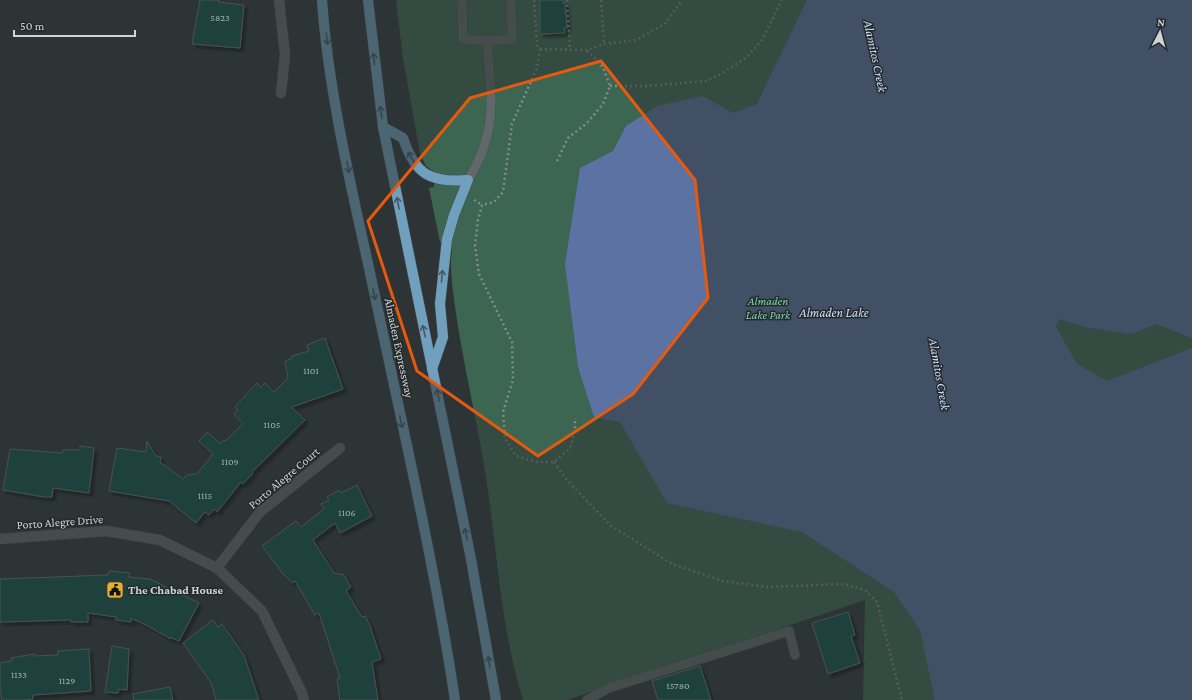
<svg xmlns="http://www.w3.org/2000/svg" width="1192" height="700" font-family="'Crimson Pro',serif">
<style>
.green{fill:#3c6651}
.water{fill:#5b72a3}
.building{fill:#09514c;stroke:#6c7372;filter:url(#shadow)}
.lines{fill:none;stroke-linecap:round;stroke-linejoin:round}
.lane-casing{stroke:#4a5051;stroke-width:10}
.street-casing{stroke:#4a5051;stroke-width:11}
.primary-casing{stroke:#4a5051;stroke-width:11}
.path{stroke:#858a8b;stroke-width:2.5;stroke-dasharray:2 3;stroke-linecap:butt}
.lane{stroke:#616869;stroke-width:9}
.street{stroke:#616869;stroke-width:10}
.primary{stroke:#71a0be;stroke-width:10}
.oneway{stroke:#435966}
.marked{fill:none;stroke:#e8590c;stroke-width:3;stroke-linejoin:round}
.labels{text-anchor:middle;stroke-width:3;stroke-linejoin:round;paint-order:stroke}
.number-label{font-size:10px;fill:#9eb3b3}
.park-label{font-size:12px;font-style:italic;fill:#79d7aa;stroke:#242a2b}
.street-label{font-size:12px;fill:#d0d4d5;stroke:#242a2b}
.poi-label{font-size:12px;font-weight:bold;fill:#d0d4d5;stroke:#242a2b;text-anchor:start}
.water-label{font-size:13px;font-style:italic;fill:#cddcfa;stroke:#242a2b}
</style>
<defs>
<filter id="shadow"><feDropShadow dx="3.5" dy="3.5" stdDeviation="1" flood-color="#0009"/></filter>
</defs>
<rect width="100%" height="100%" fill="#2e3435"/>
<path class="green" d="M396,0H1192V700H863L865,600L567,700H523C498,620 497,535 482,453C473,404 462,356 455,307C453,288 449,269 452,250L443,241L442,243L440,242L429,188L434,187V172L426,166L420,154L403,58Z"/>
<polygon class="water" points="807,0 1192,0 1192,338 1156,324 1131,334 1085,327 1059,319 1056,327 1077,364 1107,381 1192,348 1192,700 935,700 920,630 894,592 802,532 667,503 620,422 594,417 578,367 565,264 580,168 613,151 626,126 657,106 703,96 733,113 757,104"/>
<g class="building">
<polygon points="200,0 219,0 218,2 244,5 240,48 192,44"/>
<polygon points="540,0 563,0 563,3 565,3 567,28 564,28 565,33 540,34"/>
<polygon points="325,338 343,389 292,407 305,420 252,472 253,473 243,484 241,482 217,512 214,509 209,515 205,512 196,523 169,501 109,491 117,448 146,452 147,441 156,456 161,457 160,462 183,479 187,475 197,474 213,454 199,441 207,432 220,443 224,440 225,441 243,424 234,414 238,410 235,407 257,383 261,387 265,383 274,392 288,378 285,361 291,359 292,356 309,351 307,345"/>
<polygon points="80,446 94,448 89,493 53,488 52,497 44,497 3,490 10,449 62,453 63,450 80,450"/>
<polygon points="357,485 372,516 340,533 335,523 313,540 334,573 344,575 351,587 346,591 362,617 365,616 369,623 381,659 372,662 378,700 340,700 337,679 340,678 319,613 315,615 295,581 292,583 283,574 262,546 296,521 301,527 324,509 321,504 329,500 327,497 339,490 341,493"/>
<polygon points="109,571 130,573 129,577 150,579 199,603 179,641 172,638 169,638 148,626 131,618 131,622 116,620 116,617 88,613 88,622 71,622 71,620 0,622 0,579 108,575"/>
<polygon points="848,612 855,635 851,636 860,663 828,674 812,623"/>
<polygon points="213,620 218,627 222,624 244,655 259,700 216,700 211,683 183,643"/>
<polygon points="112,646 129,649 127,690 119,689 118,693 105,692"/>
<polygon points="89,649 91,691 33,695 33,699 26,700 2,700 0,690 0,663 12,661 11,658 34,654 35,656 58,655 58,651"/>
<polygon points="700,666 711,700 658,700 652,681"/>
<polygon points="170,687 173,700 134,700 133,694"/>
</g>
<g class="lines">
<defs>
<g id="lane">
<polyline points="462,0 463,39 487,41 512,39 511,0"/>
<path d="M468,180C499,131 491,95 487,41"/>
<polyline points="587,700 609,688 789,631 795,655"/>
</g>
<g id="street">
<polyline points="279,0 285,55 281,93"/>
<polyline points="0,539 106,531 160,540 217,568 262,611 302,693 304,700"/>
<polyline points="217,568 260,512 340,448"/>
</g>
<g id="primary">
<path d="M322,0C328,88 350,182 369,268C399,411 433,555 455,700"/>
<polyline points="368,0 383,127 470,554 496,700"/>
<path d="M383,127L403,138C415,175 431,183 468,180L454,215L447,239L440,304L443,337L432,369"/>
</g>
</defs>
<use href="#lane" class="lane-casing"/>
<use href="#street" class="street-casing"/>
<use href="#primary" class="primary-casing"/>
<g class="path">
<polyline points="534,0 537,45 540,49 537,68 512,124 503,192 494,202 482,205 478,220 475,246 479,274 512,342 513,380 503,412 505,438 516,456 537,462 554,462 570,448 575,430 575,418"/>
<polyline points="567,0 570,50"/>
<polyline points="601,0 604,44"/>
<polyline points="540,49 587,50 604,44 636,40 666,23 682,0"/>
<polyline points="610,86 647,86 706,81 721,74 747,57 762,40 782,0"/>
<polyline points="557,161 568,138 587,123 603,104 610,86 603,67 587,50"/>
<polyline points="474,200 482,205"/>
<polyline points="554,462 567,480 610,525 672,564 723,581 766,587 844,584 865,590 877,602 902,700"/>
</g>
<use href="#lane" class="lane"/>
<use href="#street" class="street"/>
<use href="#primary" class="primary"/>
</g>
<defs><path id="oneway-shaft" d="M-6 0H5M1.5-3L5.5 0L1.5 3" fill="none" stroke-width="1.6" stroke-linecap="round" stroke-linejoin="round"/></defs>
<g class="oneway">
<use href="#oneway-shaft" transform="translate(327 39) rotate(83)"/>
<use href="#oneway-shaft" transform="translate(374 59) rotate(-96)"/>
<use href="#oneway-shaft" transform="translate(381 112) rotate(-98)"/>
<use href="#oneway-shaft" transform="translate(411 157) rotate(-119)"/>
<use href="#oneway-shaft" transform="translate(348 167) rotate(79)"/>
<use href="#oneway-shaft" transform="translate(398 203) rotate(-101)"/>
<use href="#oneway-shaft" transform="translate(442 276) rotate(-85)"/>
<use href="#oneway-shaft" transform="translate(374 294) rotate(78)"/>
<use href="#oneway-shaft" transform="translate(424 331) rotate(-102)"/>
<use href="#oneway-shaft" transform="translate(438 395) rotate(-102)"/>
<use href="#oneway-shaft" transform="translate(401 422) rotate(78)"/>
<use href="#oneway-shaft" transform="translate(466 534) rotate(-101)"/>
<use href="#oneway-shaft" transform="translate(489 662) rotate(-100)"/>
</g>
<path d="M0 0H1192V700H0ZM601,61L695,180L708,298L633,394L538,456L417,371L368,221L470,98Z" fill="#2e3435" fill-opacity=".55" fill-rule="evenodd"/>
<path class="marked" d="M601,61L695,180L708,298L633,394L538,456L417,371L368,221L470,98Z"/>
<defs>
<symbol id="civic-square" viewBox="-11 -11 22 22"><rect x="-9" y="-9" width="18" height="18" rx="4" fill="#e2ae34" stroke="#242a2b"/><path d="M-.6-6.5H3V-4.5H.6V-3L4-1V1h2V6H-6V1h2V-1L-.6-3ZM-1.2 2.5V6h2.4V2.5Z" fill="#111"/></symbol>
</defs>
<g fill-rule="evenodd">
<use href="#civic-square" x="105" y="580" width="20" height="20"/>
</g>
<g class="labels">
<g class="number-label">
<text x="220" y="21">5823</text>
<text x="311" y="374">1101</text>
<text x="272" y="428">1105</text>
<text x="230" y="465">1109</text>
<text x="205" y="499">1115</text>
<text x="347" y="516">1106</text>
<text x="19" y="678">1133</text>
<text x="67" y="684">1129</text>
<text x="678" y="689">15780</text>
</g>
<g class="park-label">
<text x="768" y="305">Almaden<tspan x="768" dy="14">Lake Park</tspan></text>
</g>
<g class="street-label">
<text transform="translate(399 348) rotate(78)" y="4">Almaden Expressway</text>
<text transform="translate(284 478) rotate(-40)" y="4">Porto Alegre Court</text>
<text transform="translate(60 522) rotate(-4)" y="4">Porto Alegre Drive</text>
</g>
<g class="poi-label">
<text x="128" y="594">The Chabad House</text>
</g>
<g class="water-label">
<text transform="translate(876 56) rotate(78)" y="5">Alamitos Creek</text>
<text x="834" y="317">Almaden Lake</text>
<text transform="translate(940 374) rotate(80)" y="5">Alamitos Creek</text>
</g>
</g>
<g transform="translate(1160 32) rotate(6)" stroke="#242a2b" stroke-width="3" paint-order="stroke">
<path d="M0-3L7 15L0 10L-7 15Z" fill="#d0d4d5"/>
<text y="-6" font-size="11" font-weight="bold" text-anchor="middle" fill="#d0d4d5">N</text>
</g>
<path d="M14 30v6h121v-6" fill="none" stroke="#d0d4d5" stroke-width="2"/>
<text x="20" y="30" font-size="12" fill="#d0d4d5" stroke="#242a2b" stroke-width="3" paint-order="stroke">50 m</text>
</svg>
